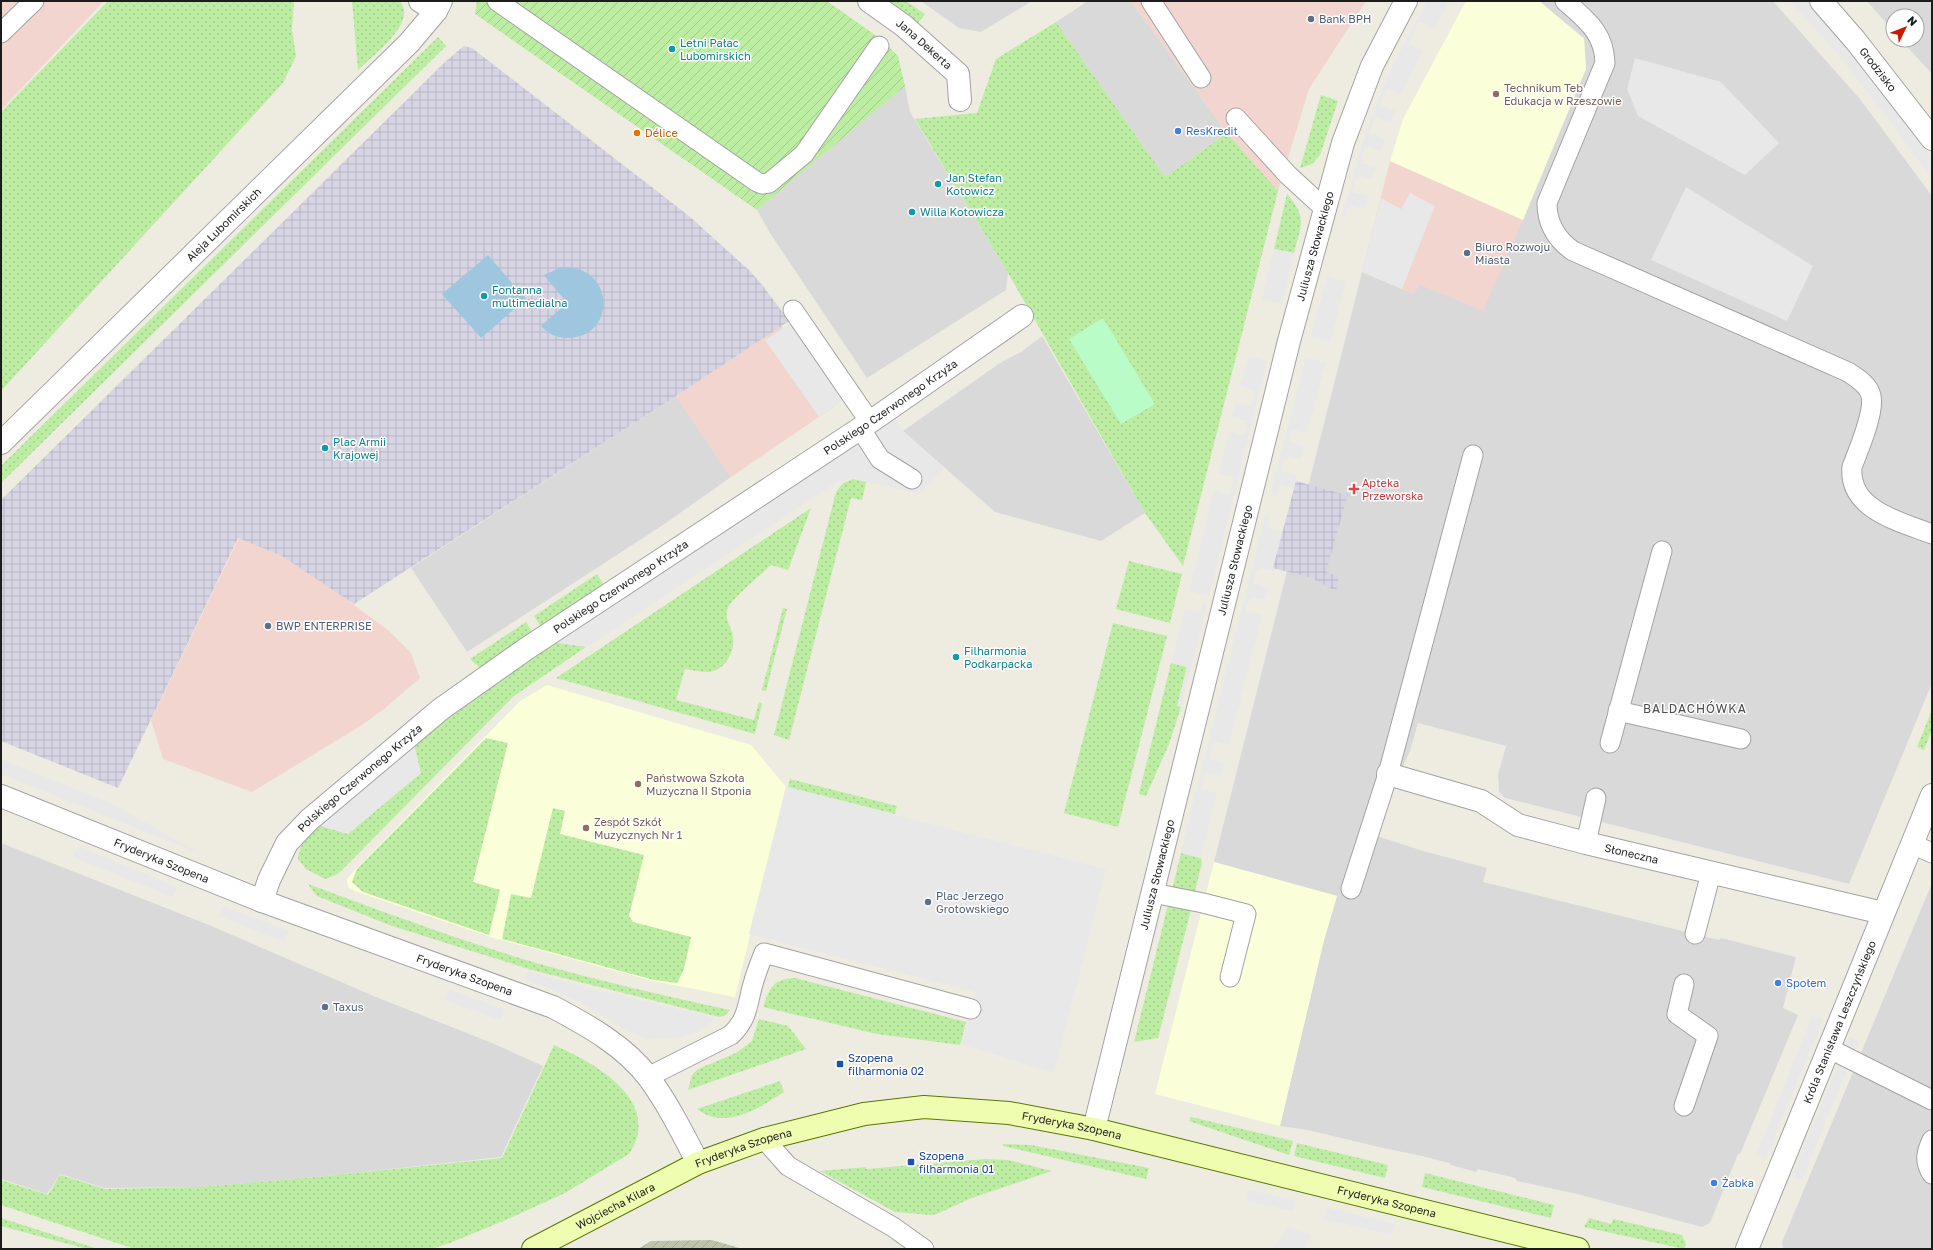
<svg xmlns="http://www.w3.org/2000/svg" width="1933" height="1250" font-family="'Golos Text',sans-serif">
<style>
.residential{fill:#dad9d9}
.commercial{fill:#f1d5ce}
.education{fill:#faffd9}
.construction{fill:url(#construction-furrows)}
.grass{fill:url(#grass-dots)}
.park{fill:#bafcc8}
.garden{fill:url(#garden-furrows)}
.parking{fill:#e8e8e8}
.plaza{fill:url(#plaza-grid)}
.water{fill:#9ec7df}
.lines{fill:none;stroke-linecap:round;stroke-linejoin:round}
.lane-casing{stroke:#a3a3a3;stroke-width:21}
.street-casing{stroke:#a3a3a3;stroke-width:24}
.secondary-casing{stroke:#597600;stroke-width:24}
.lane{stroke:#fff;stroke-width:19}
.street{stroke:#fff;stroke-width:22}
.secondary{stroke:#effdb0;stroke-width:22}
.service-dot{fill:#5c6f8a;stroke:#fff;stroke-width:1.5}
.culture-dot{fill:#0f9aa8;stroke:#fff;stroke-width:1.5}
.education-dot{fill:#8d6e63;stroke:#fff;stroke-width:1.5}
.shop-dot{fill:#3f7fe0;stroke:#fff;stroke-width:1.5}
.food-dot{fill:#e8710a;stroke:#fff;stroke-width:1.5}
.health-dot{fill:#e0444e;stroke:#fff;stroke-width:1.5}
.transit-dot{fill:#1a4fb4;stroke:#fff;stroke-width:1.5}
.labels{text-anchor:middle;stroke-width:3;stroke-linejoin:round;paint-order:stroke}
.service-label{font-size:11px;fill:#4e5e75;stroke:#fff;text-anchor:start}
.culture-label{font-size:11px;fill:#0d838f;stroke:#fff;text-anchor:start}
.street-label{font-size:11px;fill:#1c1c1c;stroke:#fff}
.education-label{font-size:11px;fill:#785e54;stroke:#fff;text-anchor:start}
.shop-label{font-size:11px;fill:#366cbe;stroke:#fff;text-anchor:start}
.food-label{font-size:11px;fill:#c56008;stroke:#fff;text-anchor:start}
.health-label{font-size:11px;fill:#be3a42;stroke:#fff;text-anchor:start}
.transit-label{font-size:11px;fill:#164399;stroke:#fff;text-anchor:start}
.neighbourhood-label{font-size:12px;letter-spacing:1px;fill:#4f4f4f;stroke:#fff}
</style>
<defs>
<pattern id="construction-furrows" width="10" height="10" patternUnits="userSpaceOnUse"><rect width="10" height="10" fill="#c0c3ac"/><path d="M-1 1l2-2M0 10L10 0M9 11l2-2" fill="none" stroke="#a4a793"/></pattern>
<pattern id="grass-dots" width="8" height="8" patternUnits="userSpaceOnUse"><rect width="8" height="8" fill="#bdeca3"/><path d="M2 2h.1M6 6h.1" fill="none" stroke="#a2ca8c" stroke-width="1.8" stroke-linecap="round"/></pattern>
<pattern id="garden-furrows" width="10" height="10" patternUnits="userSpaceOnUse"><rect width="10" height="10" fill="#bdeca3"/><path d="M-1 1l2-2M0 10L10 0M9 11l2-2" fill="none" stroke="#a2ca8c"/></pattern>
<pattern id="plaza-grid" width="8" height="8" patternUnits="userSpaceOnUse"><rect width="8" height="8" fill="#d7d5e4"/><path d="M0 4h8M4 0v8" fill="none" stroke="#b8b6c3"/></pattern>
</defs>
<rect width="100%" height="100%" fill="#eeece1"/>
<g class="residential">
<polygon points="921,1 1032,1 981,32 959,28"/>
<polygon points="1088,1 1131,1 1227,133 1165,177 1056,22"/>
<polygon points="1539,1 1773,1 1860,99 1932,196 1932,683 1849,884 1505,798 1499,792 1498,775 1506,746 1418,723 1410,751 1371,834 1423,851 1487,868 1483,882 1719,940 1721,938 1796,957 1783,1008 1798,1015 1740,1154 1738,1154 1710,1223 1702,1227 1577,1194 1517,1181 1515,1178 1478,1169 1476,1172 1451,1165 1449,1163 1422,1156 1383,1148 1308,1130 1280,1126 1324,940 1337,896 1214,862 1362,272 1414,294 1419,284 1483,310 1586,69 1584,38"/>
<polygon points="1867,1 1932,1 1932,74 1901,40 1917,40 1917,16 1893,16 1893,31"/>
<polygon points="905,86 910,112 1008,273 1006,290 867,378 770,233 757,210"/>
<polygon points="1042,336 1145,513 1101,541 995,512 903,431 1000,363 1021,352"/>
<polygon points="676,396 731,477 663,525 467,652 411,568"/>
<polygon points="1,843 209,925 376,997 492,1043 543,1066 501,1157 308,1178 200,1187 104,1188 60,1174 47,1194 1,1179"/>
<polygon points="1932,883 1932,1249 1783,1249 1782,1242"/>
</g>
<g class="commercial">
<polygon points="1,1 104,1 1,110"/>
<polygon points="1131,1 1366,1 1309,89 1278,191 1227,133"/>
<polygon points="1390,161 1523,220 1483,311 1419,284 1414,294 1362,272"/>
<polygon points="781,325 835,406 731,477 676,396"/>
<polygon points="239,538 282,556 326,584 389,631 411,653 420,678 384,709 362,725 252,792 163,759 151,720"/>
</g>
<g class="education">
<polygon points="1466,1 1539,1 1584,39 1586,69 1523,220 1390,161 1403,119"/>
<polygon points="547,685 751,745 786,787 735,997 653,981 494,938 357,892 348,887 347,879 356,869 520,701"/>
<polygon points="1214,862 1337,896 1324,940 1280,1126 1155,1094"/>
</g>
<polygon class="construction" points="712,1240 743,1249 638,1249 651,1241"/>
<g class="grass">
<polygon points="108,1 294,1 292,30 296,56 283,83 1,391 1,112"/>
<path d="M352,1H400C418,23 373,55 358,70Z"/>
<polygon points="883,1 906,1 925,14 917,24"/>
<polygon points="1056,22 1165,177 1227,133 1278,191 1183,566 1145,513 1008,273 915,119 977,113 996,59"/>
<polygon points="438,37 446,46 1,483 1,466"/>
<polygon points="1321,95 1338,101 1320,155 1312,164 1300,168"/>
<path d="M1287,194C1308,218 1301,225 1294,253L1274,249Z"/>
<polygon points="853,479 866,482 862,500 851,498 789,740 774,735 836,492 843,483"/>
<path d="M811,508L788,570L771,565C763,573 731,599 728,608C723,620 732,626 733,637C735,652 725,670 709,672C701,672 692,670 685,669L676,700L754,720L759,702L762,703L755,734L556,678Z"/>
<polygon points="1129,561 1182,574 1170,623 1116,609"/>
<polygon points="597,574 604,585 541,627 534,616"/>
<polygon points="783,608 787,609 766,691 762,690"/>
<polygon points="526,622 533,633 480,668 470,659"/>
<polygon points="1113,623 1167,636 1118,827 1064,813"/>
<path d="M553,642L586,647L514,696L341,871L336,875L325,879L306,869L298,859C299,844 308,835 318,825L348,834L421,773L414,744L416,740Z"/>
<polygon points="1171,663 1187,667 1177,706 1181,707 1169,744 1146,796 1139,794"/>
<polygon points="1932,710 1932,730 1924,750 1917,747"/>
<polygon points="486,738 508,743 473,882 500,890 489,935 363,892 352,882 357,869"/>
<polygon points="790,779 897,806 895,814 788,787"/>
<polygon points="553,808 565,811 560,834 644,855 629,916 633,922 691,937 684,969 677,983 654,980 502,939 511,894 531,898"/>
<polygon points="1181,853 1201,858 1202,863 1194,895 1172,890"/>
<path d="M308,884C383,912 459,940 536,963C600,981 665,996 730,1010L724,1016L719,1017L532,970L392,926L317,896Z"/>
<polygon points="1168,905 1191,910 1158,1038 1134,1042"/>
<path d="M795,978L966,1022L960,1045L877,1034L763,1007C770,987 773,979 795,978Z"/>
<polygon points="759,1019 788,1026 806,1049 688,1090 692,1075 698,1069 736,1053 752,1041"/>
<path d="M554,1045C595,1063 664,1101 629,1154L565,1193L508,1219L450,1243L431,1249H135L1,1205V1180L48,1195L60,1175L105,1189L200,1187L307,1178L502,1158Z"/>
<path d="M780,1081L784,1092C759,1108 726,1131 697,1109Z"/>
<polygon points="1191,1117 1293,1141 1289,1155 1189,1121"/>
<polygon points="1297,1143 1388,1165 1385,1178 1294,1156"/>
<polygon points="1003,1144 1031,1145 1149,1168 1146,1179 1003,1146"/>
<polygon points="985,1159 1008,1160 1052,1171 969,1199 937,1214 931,1215 895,1212 820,1171 866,1167 866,1169"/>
<polygon points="1425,1173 1554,1205 1551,1218 1422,1187"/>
<polygon points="1,1218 98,1249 87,1249 1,1226"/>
<polygon points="1589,1218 1611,1224 1613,1219 1682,1235 1686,1244 1684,1249 1584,1227"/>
</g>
<polygon class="park" points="1103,318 1155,404 1121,424 1069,339"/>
<polygon class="garden" points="477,1 827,1 882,40 898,56 905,86 757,210 475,14"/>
<g class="parking">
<polygon points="1427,1 1449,1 1435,28 1423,22 1418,23 1409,43 1423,51 1401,95 1389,90 1386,91 1380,105 1395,111 1390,123 1377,118 1374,120 1370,133 1385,139 1381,151 1368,147 1364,149 1361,163 1376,167 1372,179 1360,176 1356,178 1352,192 1368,196 1364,209 1351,206 1348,208 1346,216 1342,217 1363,141 1378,100 1392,67"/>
<polygon points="1790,1 1808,1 1895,106 1932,159 1932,179 1883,112 1837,53"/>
<polygon points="1635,58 1721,82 1779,143 1745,175 1638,116 1627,89"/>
<polygon points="1686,187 1813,266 1787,321 1651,260"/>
<polygon points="1410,193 1435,206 1402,289 1362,272 1381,198 1401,209"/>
<polygon points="1274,249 1294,253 1282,304 1262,299"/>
<polygon points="1327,276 1346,282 1330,342 1311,337"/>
<polygon points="791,323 843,400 819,417 765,340"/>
<polygon points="1248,356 1267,361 1209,596 1189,591 1214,490 1228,494 1231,491 1233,477 1219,474 1229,431 1244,435 1247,421 1232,417 1236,403 1251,406 1254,390 1240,386"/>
<polygon points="1306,357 1326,362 1307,433 1294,430 1291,432 1289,442 1304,446 1301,459 1289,456 1285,458 1282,471 1297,475 1294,488 1281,484 1278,487 1275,499 1271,492"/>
<polygon points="899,418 898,426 944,469 918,494 853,478 837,482 587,647 553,642 807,472"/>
<polygon points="1270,514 1267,527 1283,532 1273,571 1261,568 1257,570 1253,583 1269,588 1265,600 1252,597 1249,599 1246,611 1262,615 1229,745 1217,742 1213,743 1209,759 1225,763 1221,776 1208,773 1205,774 1202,789 1217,793 1201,858 1181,853 1265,517"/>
<polygon points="1203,602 1207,604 1181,707 1177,706 1187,667 1171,663 1185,609 1198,612 1200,611"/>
<polygon points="414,744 420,773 348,834 318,825"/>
<polygon points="1,759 110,803 204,855 1,774"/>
<polygon points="786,787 1106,869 1054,1073 961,1044 975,992 749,934"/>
<polygon points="78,846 177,887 173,897 73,857"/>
<polygon points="223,906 289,931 284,942 219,916"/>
<polygon points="526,971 583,987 717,1018 696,1032 678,1038 647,1039 629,1032 580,1002 524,978"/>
<polygon points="448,989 504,1009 501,1020 444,1000"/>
<polygon points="1813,1015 1823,1019 1766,1158 1756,1154"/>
<polygon points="1849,1037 1859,1041 1802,1180 1792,1176"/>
<polygon points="1248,1190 1295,1200 1293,1211 1246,1201"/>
<polygon points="1326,1207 1394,1224 1391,1235 1324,1219"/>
<polygon points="1287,1227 1310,1234 1306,1249 1274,1249"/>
</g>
<g class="plaza">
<polygon points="464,46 472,48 689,216 750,271 763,286 789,321 676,396 354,604 282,556 238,538 118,788 1,741 1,500 446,61"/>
<polygon points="1296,481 1343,494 1348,494 1326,572 1339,576 1336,591 1312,578 1273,568"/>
</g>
<g class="water">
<polygon points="488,255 526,299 481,338 442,294"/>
<path d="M562,267C616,265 617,338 567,338C557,338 548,334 541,326L567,303L544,275Z"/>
</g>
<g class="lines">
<defs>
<g id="lane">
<polyline points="497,1 757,182 762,184 769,183 804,154 879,46"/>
<polyline points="1151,1 1201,78"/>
<path d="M1565,1C1586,20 1604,32 1605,63L1547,203C1547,224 1556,239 1573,251L1848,372C1857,378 1869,385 1871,396C1875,412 1858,451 1852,467C1848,510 1901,522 1932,534"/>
<polyline points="1,33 34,1"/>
<polyline points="1236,118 1288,175 1325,209"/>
<polyline points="793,310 870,422"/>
<polyline points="860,428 880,459 912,479"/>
<polyline points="1618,711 1741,739"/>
<polyline points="1610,743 1662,551"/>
<polyline points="1586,843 1596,798"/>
<polyline points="1912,844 1932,853"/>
<polyline points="1351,889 1388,774 1473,455"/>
<polyline points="1153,893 1203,903 1246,914 1230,977"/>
<polyline points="1695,934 1711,873"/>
<polyline points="1828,1048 1932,1100"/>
<path d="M648,1077L731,1035C748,1019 747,1005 753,984C756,973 760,963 764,953L971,1009"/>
<polyline points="1684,1106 1708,1036 1677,1014 1684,984"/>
<polyline points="764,1139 788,1166 893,1227 924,1249"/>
<path d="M1932,1140C1926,1153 1924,1161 1932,1174"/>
</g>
<g id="street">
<polyline points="420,1 436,11"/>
<path id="s1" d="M869,1L904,26L958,74L960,100"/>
<path id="s2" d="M1821,1L1855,40L1932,139"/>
<path id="s3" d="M1,443L409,43L436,11L441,1"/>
<path id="s4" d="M1388,774L1481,801L1518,825L1586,843L1883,913"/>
<path id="s5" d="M1,796L262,901L553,1007C587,1025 625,1046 649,1078C668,1104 683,1134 698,1163"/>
<path id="s6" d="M262,901L269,880L287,843L309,820L441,709L526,649L870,422L1022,316"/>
<path id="s7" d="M1094,1129L1289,341L1343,143L1372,66L1406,1"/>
<path id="s8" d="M1747,1249L1932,795"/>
</g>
<g id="secondary">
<path id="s9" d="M533,1249L698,1163L764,1139L864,1114L924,1107L1009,1113L1094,1129L1578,1249"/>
</g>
</defs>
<use href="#lane" class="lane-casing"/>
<use href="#street" class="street-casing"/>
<use href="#secondary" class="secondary-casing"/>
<use href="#lane" class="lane"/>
<use href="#street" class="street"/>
<use href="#secondary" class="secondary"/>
</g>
<g class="service-dot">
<circle cx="1311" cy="19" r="4"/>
<circle cx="1467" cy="253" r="4"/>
<circle cx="268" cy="626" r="4"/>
<circle cx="928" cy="902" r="4"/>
<circle cx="325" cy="1007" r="4"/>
</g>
<g class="culture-dot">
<circle cx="672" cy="49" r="4"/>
<circle cx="938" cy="184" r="4"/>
<circle cx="912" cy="212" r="4"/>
<circle cx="484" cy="296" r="4"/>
<circle cx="325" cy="448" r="4"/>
<circle cx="956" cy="657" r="4"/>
</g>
<g class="education-dot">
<circle cx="1496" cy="94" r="4"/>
<circle cx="638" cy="784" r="4"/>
<circle cx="586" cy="828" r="4"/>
</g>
<g class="shop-dot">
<circle cx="1178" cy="131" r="4"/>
<circle cx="1778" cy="983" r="4"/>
<circle cx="1714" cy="1183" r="4"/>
</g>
<circle class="food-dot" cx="637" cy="133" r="4"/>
<path class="health-dot" d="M1352 483h4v4h4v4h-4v4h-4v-4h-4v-4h4z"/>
<g class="transit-dot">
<rect x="836" y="1060" width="8" height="8" rx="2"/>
<rect x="907" y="1158" width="8" height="8" rx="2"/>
</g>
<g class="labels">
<g class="service-label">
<text x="1319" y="23">Bank BPH</text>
<text x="1475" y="251">Biuro Rozwoju<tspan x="1475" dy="13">Miasta</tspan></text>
<text x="276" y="630">BWP ENTERPRISE</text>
<text x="936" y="900">Plac Jerzego<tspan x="936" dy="13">Grotowskiego</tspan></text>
<text x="333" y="1011">Taxus</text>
</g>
<g class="culture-label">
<text x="680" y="47">Letni Pałac<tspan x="680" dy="13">Lubomirskich</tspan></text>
<text x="946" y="182">Jan Stefan<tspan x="946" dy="13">Kotowicz</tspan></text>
<text x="920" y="216">Willa Kotowicza</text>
<text x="492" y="294">Fontanna<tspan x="492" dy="13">multimedialna</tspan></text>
<text x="333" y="446">Plac Armii<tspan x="333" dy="13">Krajowej</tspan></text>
<text x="964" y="655">Filharmonia<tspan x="964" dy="13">Podkarpacka</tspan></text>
</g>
<g class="street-label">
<text dy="4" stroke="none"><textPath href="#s1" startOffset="70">Jana Dekerta</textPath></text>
<text dy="4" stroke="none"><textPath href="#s2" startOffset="89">Grodzisko</textPath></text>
<text dy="4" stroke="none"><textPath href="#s3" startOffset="312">Aleja Lubomirskich</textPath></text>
<text dy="4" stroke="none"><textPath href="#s7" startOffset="910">Juliusza Słowackiego</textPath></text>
<text dy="4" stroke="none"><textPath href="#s6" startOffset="809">Polskiego Czerwonego Krzyża</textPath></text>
<text dy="4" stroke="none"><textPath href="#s7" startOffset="586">Juliusza Słowackiego</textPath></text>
<text dy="4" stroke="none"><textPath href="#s6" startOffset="485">Polskiego Czerwonego Krzyża</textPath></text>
<text dy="4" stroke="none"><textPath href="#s6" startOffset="161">Polskiego Czerwonego Krzyża</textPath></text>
<text dy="4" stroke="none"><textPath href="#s4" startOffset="258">Słoneczna</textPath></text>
<text dy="4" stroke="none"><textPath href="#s5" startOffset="173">Fryderyka Szopena</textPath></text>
<text dy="4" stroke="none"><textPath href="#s7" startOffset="262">Juliusza Słowackiego</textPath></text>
<text dy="4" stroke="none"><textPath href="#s5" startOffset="497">Fryderyka Szopena</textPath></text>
<text dy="4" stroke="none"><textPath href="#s8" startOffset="245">Króla Stanisława Leszczyńskiego</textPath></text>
<text dy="4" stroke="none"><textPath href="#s9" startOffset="569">Fryderyka Szopena</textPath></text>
<text dy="4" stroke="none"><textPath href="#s9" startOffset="234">Fryderyka Szopena</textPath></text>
<text dy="4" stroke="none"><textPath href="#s9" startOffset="893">Fryderyka Szopena</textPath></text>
<text dy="4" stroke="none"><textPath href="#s9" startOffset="93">Wojciecha Kilara</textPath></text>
</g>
<g class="education-label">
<text x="1504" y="92">Technikum Teb<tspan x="1504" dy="13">Edukacja w Rzeszowie</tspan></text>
<text x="646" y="782">Państwowa Szkoła<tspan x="646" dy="13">Muzyczna II Stponia</tspan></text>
<text x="594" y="826">Zespół Szkół<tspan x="594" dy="13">Muzycznych Nr 1</tspan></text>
</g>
<g class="shop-label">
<text x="1186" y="135">ResKredit</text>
<text x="1786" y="987">Społem</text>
<text x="1722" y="1187">Żabka</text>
</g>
<g class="food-label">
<text x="645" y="137">Délice</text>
</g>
<g class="health-label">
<text x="1362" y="487">Apteka<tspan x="1362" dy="13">Przeworska</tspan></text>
</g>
<g class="transit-label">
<text x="848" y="1062">Szopena<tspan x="848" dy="13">filharmonia 02</tspan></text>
<text x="919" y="1160">Szopena<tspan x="919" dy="13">filharmonia 01</tspan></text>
</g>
<g class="neighbourhood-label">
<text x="1695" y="713">BALDACHÓWKA</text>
</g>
</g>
<rect width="1933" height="1250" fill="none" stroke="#1c1c1c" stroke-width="4"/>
<g transform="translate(1905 28) rotate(47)"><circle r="19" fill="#ffffff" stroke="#a4a4a4"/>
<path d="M0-3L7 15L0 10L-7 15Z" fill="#c81c00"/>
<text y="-6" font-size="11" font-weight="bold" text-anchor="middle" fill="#1c1c1c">N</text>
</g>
</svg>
